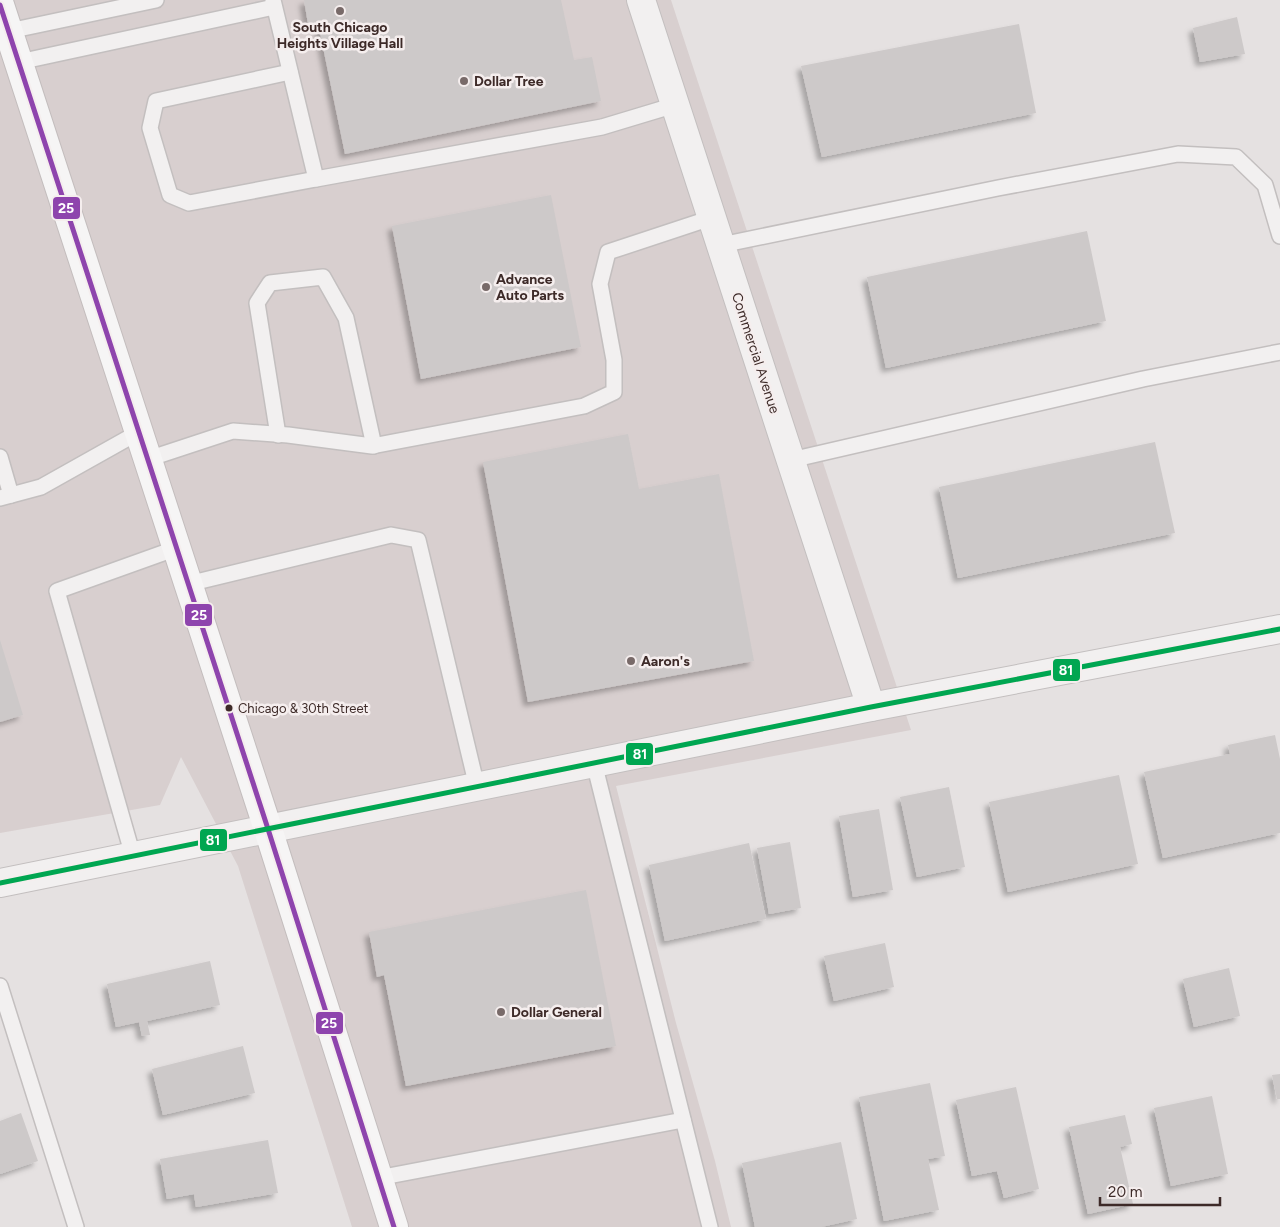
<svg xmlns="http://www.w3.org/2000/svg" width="1280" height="1227" font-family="Figtree,sans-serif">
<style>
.built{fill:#d8cfcf}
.building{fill:#cdc9c9;filter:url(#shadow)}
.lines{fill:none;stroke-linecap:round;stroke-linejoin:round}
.service-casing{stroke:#c3bfbf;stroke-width:18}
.minor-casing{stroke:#c3bfbf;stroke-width:30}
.primary-casing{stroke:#c3bdbd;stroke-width:30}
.service{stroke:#f2f0f0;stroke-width:15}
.minor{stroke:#f2f0f0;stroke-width:28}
.primary{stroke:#f6f5f5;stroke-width:28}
.bus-1-casing{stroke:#f5eeee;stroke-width:9}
.bus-2-casing{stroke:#f5eeee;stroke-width:9}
.bus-1{stroke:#8e44ad;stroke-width:5}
.bus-2{stroke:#00a651;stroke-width:5}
.poi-dot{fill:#786a69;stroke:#f5eeee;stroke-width:2}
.bus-dot{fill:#3d2a28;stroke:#f5eeee;stroke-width:2}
.labels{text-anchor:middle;stroke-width:5;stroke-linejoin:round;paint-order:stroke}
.bus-label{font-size:13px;fill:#3d2a28;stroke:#f5eeee;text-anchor:start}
.poi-label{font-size:14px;font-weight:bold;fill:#3d2a28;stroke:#f5eeee;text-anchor:start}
.street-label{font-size:14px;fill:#3d2a28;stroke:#f5eeee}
.line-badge{stroke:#f5eeee;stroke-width:2}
.badge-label{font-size:14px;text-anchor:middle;font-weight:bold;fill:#fff}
</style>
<defs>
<filter id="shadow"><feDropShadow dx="-4.5" dy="4.5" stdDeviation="2.5" flood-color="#0004"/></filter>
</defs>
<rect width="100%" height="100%" fill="#e5e1e1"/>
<polygon class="built" points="0,0 671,0 911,730 616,786 676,1023 715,1161 731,1227 352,1227 238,866 181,757 160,805 0,833"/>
<g class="building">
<polygon points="304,0 561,0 574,60 592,57 601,101 345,154 318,23 308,24"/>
<polygon points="1237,17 1245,54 1200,62 1193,28"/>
<polygon points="1019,24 1036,113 822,157 801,66"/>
<polygon points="551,195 581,347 421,379 392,226"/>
<polygon points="1087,231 1106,321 886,368 867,277"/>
<polygon points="628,434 639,489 719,474 754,661 528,702 483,462"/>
<polygon points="1155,442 1175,533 958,578 939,487"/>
<polygon points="0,640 23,715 0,722"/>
<polygon points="1275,735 1280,759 1280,833 1163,858 1144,772 1230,754 1228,745"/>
<polygon points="1119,775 1138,864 1008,892 989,802"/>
<polygon points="949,787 965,867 917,877 900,797"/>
<polygon points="879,809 893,890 853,897 839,816"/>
<polygon points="790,842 801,908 769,914 757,848"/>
<polygon points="749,843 766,919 665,941 649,865"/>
<polygon points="586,890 616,1046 406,1086 384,975 377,977 369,932"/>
<polygon points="885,943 894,987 834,1001 824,956"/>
<polygon points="210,961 220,1005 147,1021 150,1035 142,1036 139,1022 116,1027 107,984"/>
<polygon points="1229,968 1240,1016 1194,1027 1183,979"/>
<polygon points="243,1046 255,1093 163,1115 152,1069"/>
<polygon points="1280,1074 1280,1099 1277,1099 1272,1075"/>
<polygon points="930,1083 945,1156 928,1159 939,1210 884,1221 859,1097"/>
<polygon points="1016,1087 1039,1189 1004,1198 997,1171 972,1176 956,1100"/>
<polygon points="1212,1096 1228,1174 1171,1186 1154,1108"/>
<polygon points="21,1113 38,1161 0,1174 0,1121"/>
<polygon points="1125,1115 1132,1144 1120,1147 1133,1204 1088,1214 1069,1127"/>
<polygon points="268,1140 278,1193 196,1207 194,1194 167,1199 160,1159"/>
<polygon points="841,1142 857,1219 821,1227 755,1227 742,1163"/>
</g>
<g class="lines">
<defs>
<g id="service">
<polyline points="273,0 316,179 602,127 675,105"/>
<polyline points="9,31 156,0"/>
<polyline points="19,62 274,7"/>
<polyline points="290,72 156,101 150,128 170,195 189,203 316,179"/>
<polyline points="721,245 998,188 1178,154 1236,157 1265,185 1280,236"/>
<polyline points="278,435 257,303 270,283 323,277 346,318 374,446"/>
<polyline points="0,457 11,495"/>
<polyline points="148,459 233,431 288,435 372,446 584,406 614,392 614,360 600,284 608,252 711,218"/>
<polyline points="791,460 1143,379 1280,352"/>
<polyline points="0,498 41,487 139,432"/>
<polyline points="188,584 391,535 418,540 477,787"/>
<polyline points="594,763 710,1227"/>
<polyline points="133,856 57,591 177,548"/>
<polyline points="0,986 76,1227"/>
<polyline points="378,1178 683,1120"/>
</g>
<g id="minor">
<polyline points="641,0 871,707"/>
<polyline points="0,883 871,707 1280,629"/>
</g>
<polyline id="primary" points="0,5 268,829 394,1227"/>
</defs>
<use href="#service" class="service-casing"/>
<use href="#minor" class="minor-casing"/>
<use href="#primary" class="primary-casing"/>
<use href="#service" class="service"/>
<use href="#minor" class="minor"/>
<use href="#primary" class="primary"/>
<defs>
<polyline id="bus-1" points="0,5 268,829 394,1227"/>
<polyline id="bus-2" points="0,883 871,707 1280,629"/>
</defs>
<use href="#bus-1" class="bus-1-casing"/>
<use href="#bus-2" class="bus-2-casing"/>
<use href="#bus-1" class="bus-1"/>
<use href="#bus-2" class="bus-2"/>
</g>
<g class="poi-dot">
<circle cx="340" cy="11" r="5"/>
<circle cx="464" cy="81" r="5"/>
<circle cx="486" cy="287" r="5"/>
<circle cx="631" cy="661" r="5"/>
<circle cx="501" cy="1012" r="5"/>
</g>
<circle class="bus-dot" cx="229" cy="708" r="4.5"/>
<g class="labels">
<g class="bus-label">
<text x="238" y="713">Chicago &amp; 30th Street</text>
</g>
<g class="poi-label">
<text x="340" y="32" text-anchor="middle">South Chicago<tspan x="340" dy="16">Heights Village Hall</tspan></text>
<text x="474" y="86">Dollar Tree</text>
<text x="496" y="284">Advance<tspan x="496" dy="16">Auto Parts</tspan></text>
<text x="641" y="666">Aaron's</text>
<text x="511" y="1017">Dollar General</text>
</g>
<g class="street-label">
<text transform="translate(756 353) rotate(72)" y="5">Commercial Avenue</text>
</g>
</g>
<g class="line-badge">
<rect x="52" y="196" width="29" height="24" rx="5" fill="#8e44ad"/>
<rect x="184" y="603" width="29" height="24" rx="5" fill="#8e44ad"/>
<rect x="1052" y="658" width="29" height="24" rx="5" fill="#00a651"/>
<rect x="625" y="742" width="29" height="24" rx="5" fill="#00a651"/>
<rect x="199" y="828" width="29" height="24" rx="5" fill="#00a651"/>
<rect x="315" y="1011" width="29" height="24" rx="5" fill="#8e44ad"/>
</g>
<g class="badge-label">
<text x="66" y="213">25</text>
<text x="199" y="620">25</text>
<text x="1066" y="675">81</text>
<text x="640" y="759">81</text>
<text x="213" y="845">81</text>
<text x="329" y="1028">25</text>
</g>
<path d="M1100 1197v8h120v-8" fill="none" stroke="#3d2a28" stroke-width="2.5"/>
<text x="1108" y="1197" font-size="15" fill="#3d2a28" stroke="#f5eeee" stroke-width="4" paint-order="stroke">20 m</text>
</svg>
